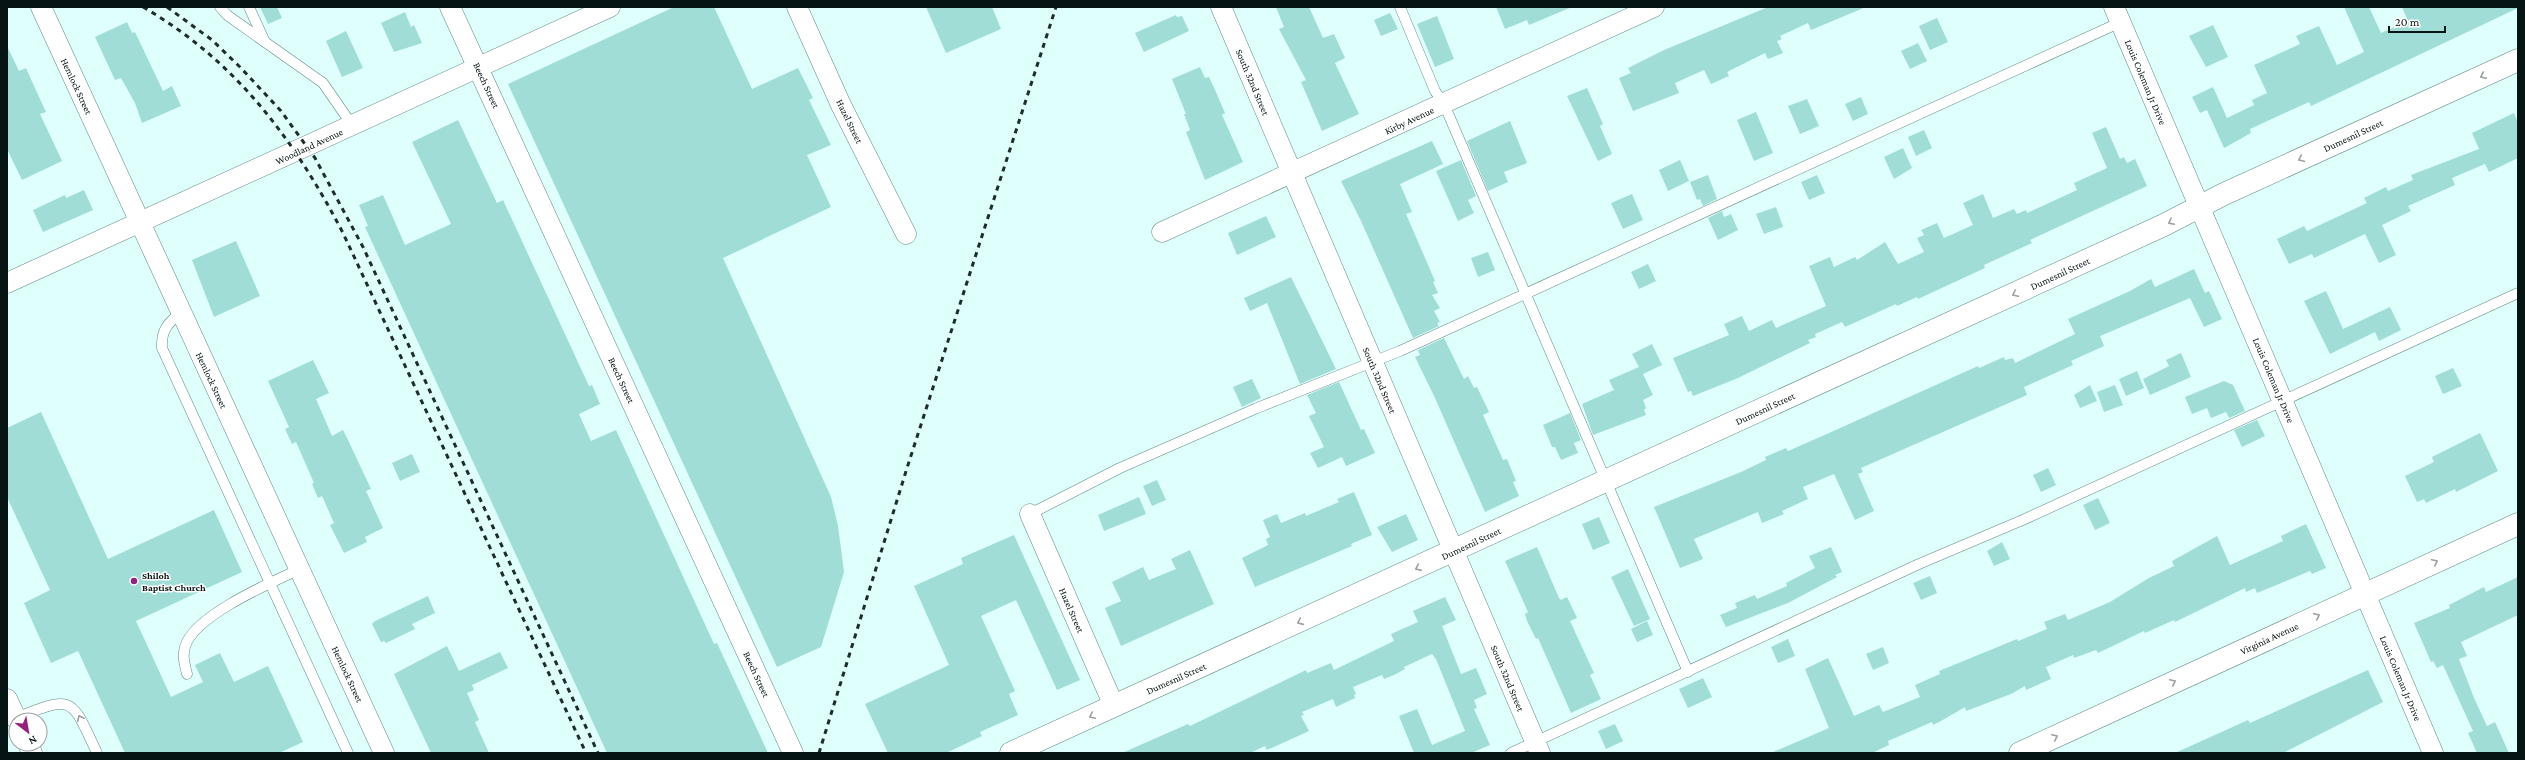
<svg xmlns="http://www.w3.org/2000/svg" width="2525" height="760" font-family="'Crimson Pro',serif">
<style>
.building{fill:#a1ddd7}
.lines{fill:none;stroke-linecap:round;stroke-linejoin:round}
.lane-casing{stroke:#628884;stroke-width:11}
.street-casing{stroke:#628884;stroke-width:21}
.secondary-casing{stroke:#628884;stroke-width:23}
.lane{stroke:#fff;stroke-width:10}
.street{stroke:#fff;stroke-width:20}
.secondary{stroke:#fff;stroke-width:22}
.rail{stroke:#1c2d2b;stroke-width:3;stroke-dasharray:5 5;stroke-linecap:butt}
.oneway{stroke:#9ba1a1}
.poi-dot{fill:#96227f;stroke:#fff;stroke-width:1.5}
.labels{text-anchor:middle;stroke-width:3;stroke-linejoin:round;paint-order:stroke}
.street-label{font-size:10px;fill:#061513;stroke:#fff}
.poi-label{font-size:10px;font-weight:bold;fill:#061513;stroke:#fff;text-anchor:start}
</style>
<rect width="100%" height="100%" fill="#defffb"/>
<g class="building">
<polygon points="260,7 277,7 282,18 268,24"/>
<polygon points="674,7 714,7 752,89 798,68 813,98 809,100 831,145 807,155 831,207 723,258 831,497 838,526 844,572 821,647 777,667 508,84"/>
<polygon points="926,7 992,7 1001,29 946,53"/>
<polygon points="1276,7 1309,7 1323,38 1334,34 1345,58 1335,63 1359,114 1322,131 1301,82 1306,80 1279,29 1284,27"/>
<polygon points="1496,7 1572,7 1529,25 1527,20 1505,29"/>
<polygon points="1768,7 1866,7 1811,30 1808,23 1780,36 1782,39 1777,41 1783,53 1768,59 1765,53 1727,72 1729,76 1711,84 1704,70 1675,83 1679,93 1633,111 1619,78 1631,73 1628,68 1664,50"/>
<polygon points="2344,7 2369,7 2381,33 2408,21 2402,7 2518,8 2311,106 2309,102 2250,129 2251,133 2224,148 2207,110 2200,113 2192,97 2213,87 2227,118 2254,105 2252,100 2267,93 2254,65 2300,44 2296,36 2319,26 2337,65 2364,52"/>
<polygon points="405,12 411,27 414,25 422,43 394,52 381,23"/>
<polygon points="1390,13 1398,29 1381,36 1374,20"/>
<polygon points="1176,15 1177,17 1182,16 1189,31 1144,52 1135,33"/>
<polygon points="1437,16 1454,59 1435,67 1417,24"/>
<polygon points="1937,18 1948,42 1930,50 1919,26"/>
<polygon points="127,22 132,33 135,32 163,91 172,86 181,106 142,123 135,103 121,78 115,80 95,37"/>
<polygon points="2213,25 2228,57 2206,67 2189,36"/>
<polygon points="346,31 363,68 342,77 326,41"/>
<polygon points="1918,43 1927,61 1910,69 1901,51"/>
<polygon points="7,46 19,71 26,68 34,86 46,112 40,114 62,161 22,180 7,149"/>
<polygon points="1200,67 1205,78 1209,77 1216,92 1225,113 1222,115 1243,162 1205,180 1186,132 1190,130 1184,114 1186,114 1172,79"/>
<polygon points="1587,88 1603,124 1600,126 1612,154 1598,161 1567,96"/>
<polygon points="1861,97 1868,114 1853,121 1845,104"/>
<polygon points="1807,99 1819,126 1800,134 1788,106"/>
<polygon points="1756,112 1773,153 1754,161 1737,120"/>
<polygon points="2514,113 2518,123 2518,158 2489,172 2485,164 2452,178 2455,185 2408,206 2411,211 2382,225 2396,255 2379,263 2365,234 2314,258 2312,254 2289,264 2277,239 2304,226 2307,231 2367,203 2364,198 2386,187 2388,191 2413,180 2411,175 2479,149 2472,133"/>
<polygon points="458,120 497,203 503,200 589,386 592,385 600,404 579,414 591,441 616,430 714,644 717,643 768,753 607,753 365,227 368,226 359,205 383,195 405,245 451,224 412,142"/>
<polygon points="1510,121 1527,163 1504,172 1508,182 1488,191 1467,141"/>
<polygon points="2106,127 2120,159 2124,157 2127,163 2135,159 2147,186 2030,240 2032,243 1984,265 1985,268 1918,299 1917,297 1897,306 1896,304 1845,327 1842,322 1815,334 1816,337 1808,340 1810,343 1738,378 1693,396 1691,391 1688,392 1673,358 1729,335 1724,324 1742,316 1749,331 1772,320 1776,328 1826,306 1809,266 1830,257 1834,267 1855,257 1857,260 1885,242 1898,264 1924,252 1917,238 1924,235 1921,230 1937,223 1944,238 1973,225 1963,203 1983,194 1993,218 2014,209 2017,214 2026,210 2027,213 2077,190 2074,183 2107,168 2092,133"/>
<polygon points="1924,130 1932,148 1916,156 1908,137"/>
<polygon points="1432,141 1443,164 1400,184 1412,212 1406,214 1435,281 1433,282 1438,293 1432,295 1440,308 1434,311 1440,322 1437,323 1439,326 1413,338 1361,221 1341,181"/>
<polygon points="1903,148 1912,168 1894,179 1884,157"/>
<polygon points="1461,160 1476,196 1468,200 1474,213 1458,221 1436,171"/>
<polygon points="1680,160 1689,181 1668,191 1659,170"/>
<polygon points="1708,175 1717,199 1703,206 1700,199 1697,200 1690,182"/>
<polygon points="1817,175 1825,193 1809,200 1801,182"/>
<polygon points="84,190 93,210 43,232 33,210 65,195 66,198"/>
<polygon points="1632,194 1643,220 1623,229 1611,203"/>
<polygon points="1776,207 1783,227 1764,234 1756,214"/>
<polygon points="1722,211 1724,217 1731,214 1738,230 1718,240 1708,218"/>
<polygon points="1266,216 1276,237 1237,255 1228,233"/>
<polygon points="236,241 260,296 214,317 192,260"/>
<polygon points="1488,252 1495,270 1478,277 1471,258"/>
<polygon points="1648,264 1656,281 1639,289 1631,272"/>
<polygon points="2194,269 2205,293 2209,291 2222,319 2204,327 2190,298 2100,336 2104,346 2071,361 2073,365 2024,387 2027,395 1861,468 1863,472 1858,474 1874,511 1855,520 1834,474 1803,487 1808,499 1782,511 1784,514 1762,523 1758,512 1694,539 1703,559 1680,568 1654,507 1741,472 1766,460 1765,457 1786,448 1788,451 1829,433 1978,366 1979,368 2004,357 2005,360 2013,358 2015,363 2075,334 2068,319 2130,291 2151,279 2155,287"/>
<polygon points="1291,277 1336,369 1300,384 1267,303 1250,311 1244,298"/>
<polygon points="2326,291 2343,329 2390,307 2401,330 2379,341 2375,332 2330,354 2304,301"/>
<polygon points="1444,338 1464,379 1468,376 1474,388 1477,387 1489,412 1483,415 1503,460 1507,459 1516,481 1513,482 1519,496 1485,512 1435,398 1415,357 1420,355 1418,350"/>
<polygon points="1652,344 1662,365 1643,374 1653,395 1643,400 1646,408 1644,410 1646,415 1593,435 1582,404 1614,390 1609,380 1639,367 1632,354"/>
<polygon points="2181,353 2191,377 2150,395 2143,379 2169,366 2166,360"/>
<polygon points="313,360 329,393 316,399 332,436 343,430 349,442 371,489 366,491 383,528 365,537 367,542 344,553 330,525 334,523 322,496 318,498 312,484 314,483 296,442 292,444 285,429 289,427 268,381"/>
<polygon points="2453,368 2462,386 2443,394 2435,376"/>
<polygon points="2137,371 2144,388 2126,396 2119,379"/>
<polygon points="1252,379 1261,398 1242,407 1233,387"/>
<polygon points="2224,381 2233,385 2245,411 2229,418 2226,412 2211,418 2207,408 2192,414 2185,397"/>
<polygon points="1339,382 1361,430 1364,429 1375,453 1346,466 1342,457 1318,468 1310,453 1324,447 1309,416 1316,413 1307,395"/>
<polygon points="2090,385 2097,401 2080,408 2074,395"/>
<polygon points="2115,385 2123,405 2104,412 2097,392"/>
<polygon points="41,412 108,559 214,510 242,572 136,621 171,697 203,682 195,665 220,653 234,682 268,666 303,742 279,753 125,753 78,651 51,663 24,603 50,590 7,497 7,428"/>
<polygon points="1570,413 1581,440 1574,443 1578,453 1561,460 1555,447 1552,447 1543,425"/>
<polygon points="2257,420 2265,436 2242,447 2234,430"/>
<polygon points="2480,433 2498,471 2456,492 2455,489 2426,503 2424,499 2417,502 2405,476 2434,462 2432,457"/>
<polygon points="412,454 420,472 400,481 392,463"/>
<polygon points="2048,468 2056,485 2041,492 2033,475"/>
<polygon points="1157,480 1166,500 1152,506 1143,486"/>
<polygon points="1354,492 1372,535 1351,544 1352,546 1255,587 1242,558 1268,545 1266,539 1270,537 1263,520 1277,514 1281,523 1305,513 1306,516 1339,502 1337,499"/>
<polygon points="1139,497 1146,514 1104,531 1098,515"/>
<polygon points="2098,498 2110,523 2095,530 2083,505"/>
<polygon points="1406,514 1418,540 1392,552 1377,527"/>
<polygon points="1599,517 1610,543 1593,550 1582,524"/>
<polygon points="2306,524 2326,568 2312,574 2310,571 2257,593 2255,588 2246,592 2245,588 2175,622 2174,620 2145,633 2144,631 2098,653 2096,650 2074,658 2073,655 2046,667 2051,679 2026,690 2025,686 2011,694 1966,711 1965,707 1941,721 1933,725 1932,722 1888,741 1889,745 1872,753 1771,753 1829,728 1805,669 1828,658 1854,716 1879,705 1883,712 1920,697 1915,685 1940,674 1939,671 2017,639 2018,641 2047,629 2044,622 2065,614 2068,620 2110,602 2149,578 2174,566 2172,561 2217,536 2230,565 2283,541 2281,536"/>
<polygon points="1014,535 1080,680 1057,690 1016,600 981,616 1015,691 1009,694 1018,715 980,732 982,736 946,753 888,753 865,704 949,665 914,586 963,564 961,558"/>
<polygon points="2002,542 2010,559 1994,566 1987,551"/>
<polygon points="1537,547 1559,598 1561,600 1567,597 1577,618 1570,621 1594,673 1590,675 1601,699 1571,713 1538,638 1536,639 1527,621 1525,614 1528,612 1505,561"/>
<polygon points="1831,547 1842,572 1835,575 1837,577 1788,603 1726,627 1720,615 1737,608 1735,603 1755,595 1757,599 1787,586 1786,583 1815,568 1809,556"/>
<polygon points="1190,550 1214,604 1121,646 1105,608 1121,601 1112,582 1143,567 1149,580 1176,569 1171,559"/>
<polygon points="1628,569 1650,619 1634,626 1611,577"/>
<polygon points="1930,576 1937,593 1921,600 1913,583"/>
<polygon points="2518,577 2518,615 2461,642 2467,656 2459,659 2474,698 2487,726 2495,722 2509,753 2477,753 2468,733 2473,731 2443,665 2437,668 2433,661 2431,662 2414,623 2450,608 2449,605 2484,587 2486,592"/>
<polygon points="428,596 435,613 412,624 415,629 386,643 384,641 381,642 372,624 375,621"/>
<polygon points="1445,597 1456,620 1442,626 1461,674 1476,668 1487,694 1474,700 1477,708 1474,709 1490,745 1471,753 1414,753 1399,716 1417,709 1432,745 1465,731 1436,659 1432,654 1404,667 1405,669 1394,675 1384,679 1382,675 1353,687 1356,694 1354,695 1355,698 1336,707 1333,699 1302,712 1304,715 1301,716 1309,731 1267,750 1265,746 1250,753 1122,753 1188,724 1190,726 1306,670 1307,673 1331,663 1334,670 1394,641 1391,634 1418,622 1413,611"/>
<polygon points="1647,621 1653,635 1637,642 1631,629"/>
<polygon points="1788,639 1795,656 1778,663 1771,647"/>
<polygon points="447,646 459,671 500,652 508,668 472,685 474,690 467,693 479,720 475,722 489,753 431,753 394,674"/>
<polygon points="1883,647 1889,663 1873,670 1866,654"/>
<polygon points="2368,670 2383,702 2283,753 2175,753 2248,720 2250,723"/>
<polygon points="1703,678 1712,697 1688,708 1679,689"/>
<polygon points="1615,724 1623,741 1606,749 1598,731"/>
</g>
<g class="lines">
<defs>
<g id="lane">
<polyline points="220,7 227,15 265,42"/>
<polyline points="249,7 265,42 323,83 352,125"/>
<polyline points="1400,7 1435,91 1444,104 1688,672"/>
<path d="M181,312C168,323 161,330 162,348L348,753"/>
<polyline points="1030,514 1120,468 1257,408 1400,351 2121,22"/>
<path d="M187,674C185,665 182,657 185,647C193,616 272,582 300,569"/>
<path d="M16,718C75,694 71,698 97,753"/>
<polyline points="1511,753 1919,564 2025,519 2518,293"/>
</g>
<g id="street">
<polyline points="41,7 384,753"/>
<polyline points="450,7 793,753"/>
<polyline points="797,7 841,105 906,234"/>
<polyline points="1221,7 1540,753"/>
<polyline points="2114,7 2433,753"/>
<polyline points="1162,232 1654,7"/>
<polyline points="7,283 610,7"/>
<polyline points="1030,514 1114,706"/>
<polyline points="7,699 17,720"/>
<polyline points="28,744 32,753"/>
</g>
<g id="secondary">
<polyline points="1011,753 2164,225 2224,194 2518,60"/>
<polyline points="2020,753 2518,524"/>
</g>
</defs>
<use href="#lane" class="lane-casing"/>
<use href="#street" class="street-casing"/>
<use href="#secondary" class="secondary-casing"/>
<use href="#lane" class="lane"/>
<use href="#street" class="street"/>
<use href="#secondary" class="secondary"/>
<g class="rail">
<path d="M143,7C236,61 294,139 343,233L586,753"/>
<polyline points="167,7 212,40 240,67 281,111 315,158 363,247 598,753"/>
<polyline points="819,753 907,468 1056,7"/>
</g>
</g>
<defs><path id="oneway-chevron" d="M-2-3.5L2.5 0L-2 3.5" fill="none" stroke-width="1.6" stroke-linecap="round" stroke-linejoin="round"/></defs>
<g class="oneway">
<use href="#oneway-chevron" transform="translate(2483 76) rotate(155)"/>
<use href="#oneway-chevron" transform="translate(2301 159) rotate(155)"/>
<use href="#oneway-chevron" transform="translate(2171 222) rotate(153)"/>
<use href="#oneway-chevron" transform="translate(2015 294) rotate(155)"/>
<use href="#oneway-chevron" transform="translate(2435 562) rotate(-25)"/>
<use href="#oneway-chevron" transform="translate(1418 568) rotate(156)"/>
<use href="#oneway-chevron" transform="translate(2317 616) rotate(-25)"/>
<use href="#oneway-chevron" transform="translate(1300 622) rotate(156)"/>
<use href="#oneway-chevron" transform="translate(2173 682) rotate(-25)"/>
<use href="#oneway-chevron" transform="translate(1092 716) rotate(155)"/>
<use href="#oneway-chevron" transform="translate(80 718) rotate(-117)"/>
<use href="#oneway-chevron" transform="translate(2055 737) rotate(-25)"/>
</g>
<circle class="poi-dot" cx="134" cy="581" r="4"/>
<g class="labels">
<g class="street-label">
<text transform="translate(1253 82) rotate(67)" y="4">South 32nd Street</text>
<text transform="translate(2146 82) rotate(67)" y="4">Louis Coleman Jr Drive</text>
<text transform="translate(487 85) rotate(65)" y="4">Beech Street</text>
<text transform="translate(77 86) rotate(65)" y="4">Hemlock Street</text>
<text transform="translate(1409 120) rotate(-25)" y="4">Kirby Avenue</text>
<text transform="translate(850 121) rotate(64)" y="4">Hazel Street</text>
<text transform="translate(2353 135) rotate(-25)" y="4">Dumesnil Street</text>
<text transform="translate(309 146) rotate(-25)" y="4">Woodland Avenue</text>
<text transform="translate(2060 273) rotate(-25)" y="4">Dumesnil Street</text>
<text transform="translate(212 380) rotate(65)" y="4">Hemlock Street</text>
<text transform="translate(622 380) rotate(65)" y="4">Beech Street</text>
<text transform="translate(1380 380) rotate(67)" y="4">South 32nd Street</text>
<text transform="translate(2274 380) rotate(67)" y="4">Louis Coleman Jr Drive</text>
<text transform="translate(1765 408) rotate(-25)" y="4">Dumesnil Street</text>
<text transform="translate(1471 543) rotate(-25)" y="4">Dumesnil Street</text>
<text transform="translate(1072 610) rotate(66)" y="4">Hazel Street</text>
<text transform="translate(2269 638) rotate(-25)" y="4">Virginia Avenue</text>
<text transform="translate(348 674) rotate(65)" y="4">Hemlock Street</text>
<text transform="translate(757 674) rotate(65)" y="4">Beech Street</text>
<text transform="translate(1176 678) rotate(-24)" y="4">Dumesnil Street</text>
<text transform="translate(1508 678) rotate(67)" y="4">South 32nd Street</text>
<text transform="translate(2401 678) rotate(67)" y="4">Louis Coleman Jr Drive</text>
</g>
<g class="poi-label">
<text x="142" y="579">Shiloh<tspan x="142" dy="12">Baptist Church</tspan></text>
</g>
</g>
<rect width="2525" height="760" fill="none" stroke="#061513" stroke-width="16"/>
<g transform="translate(28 732) rotate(149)"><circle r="19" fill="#ffffff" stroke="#9ba1a1"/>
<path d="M0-3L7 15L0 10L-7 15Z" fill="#96227f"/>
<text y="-6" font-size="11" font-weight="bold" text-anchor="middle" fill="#061513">N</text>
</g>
<path d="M2389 26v6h56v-6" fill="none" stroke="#061513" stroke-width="2"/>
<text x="2395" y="26" font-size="12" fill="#061513" stroke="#ffffff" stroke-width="3" paint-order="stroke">20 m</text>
</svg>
